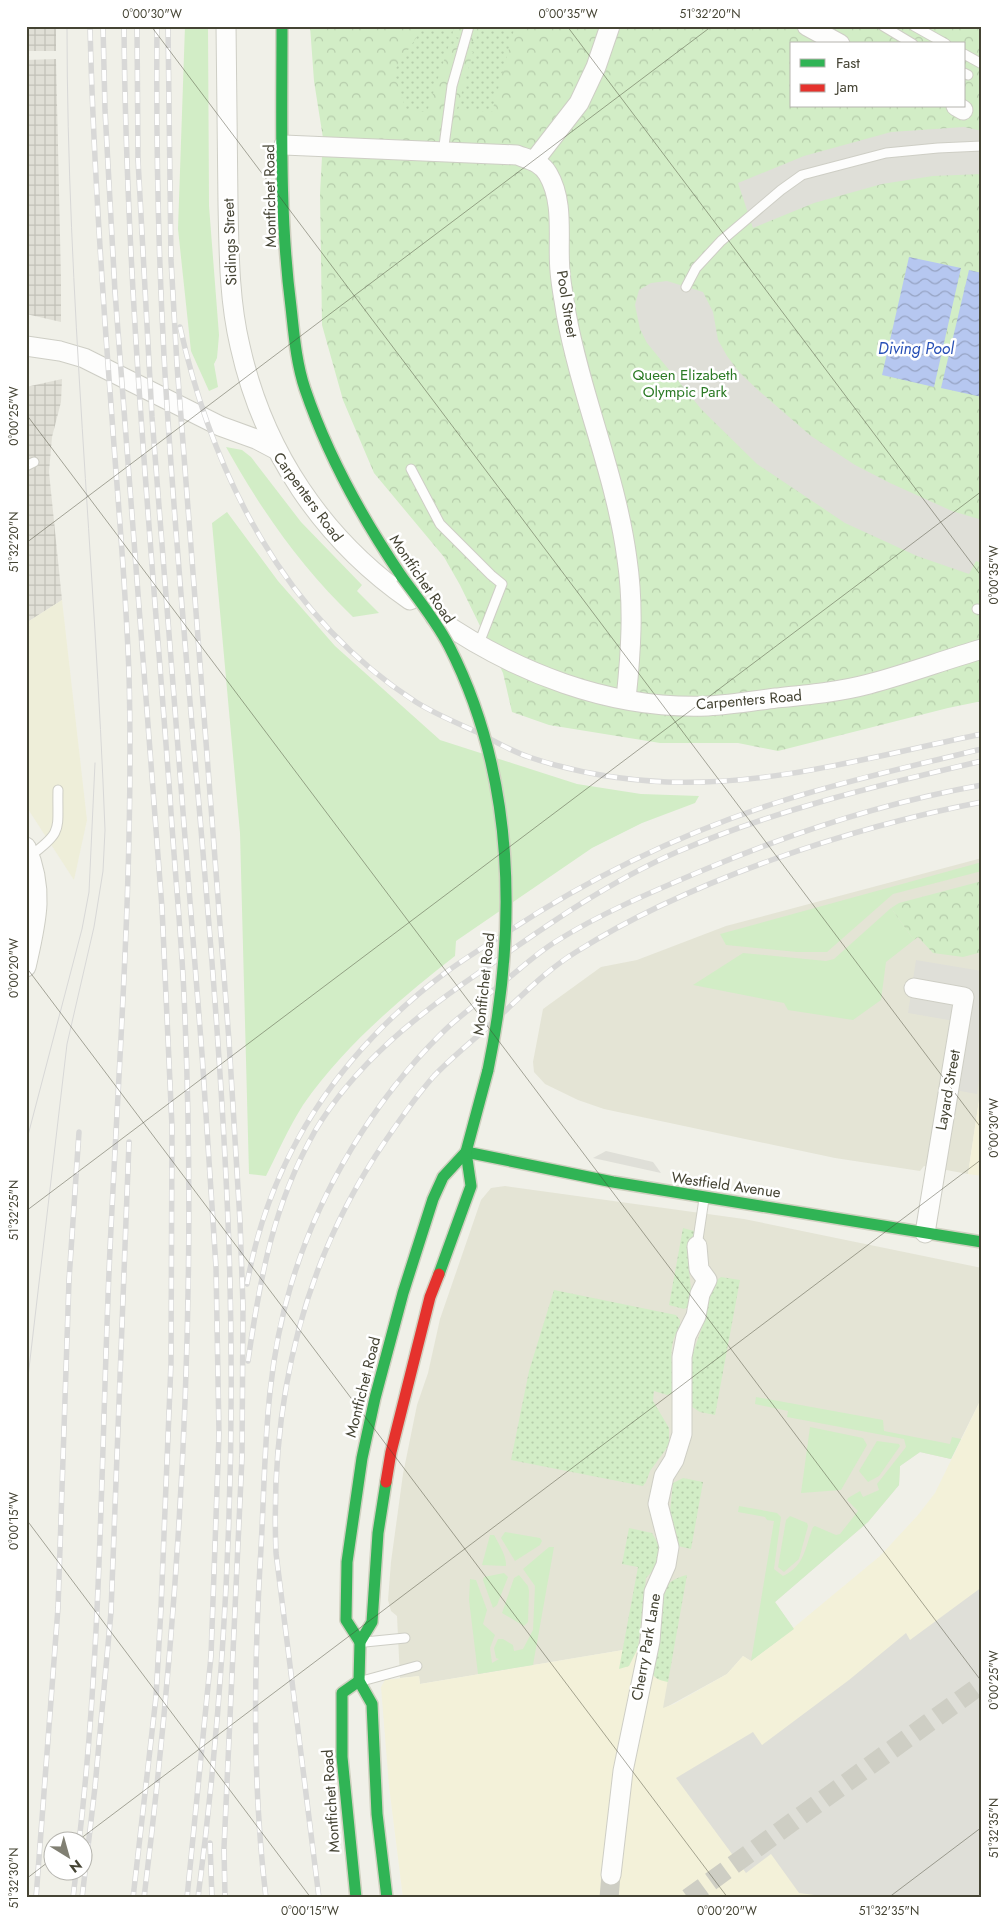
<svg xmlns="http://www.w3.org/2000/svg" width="1008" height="1924" font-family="Jost,sans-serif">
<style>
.residential{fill:#e4e4d5}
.commercial{fill:#f3f1d9}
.industrial{fill:url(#industrial-grid)}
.education{fill:#eeeed9}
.grass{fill:#d2edc6}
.park{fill:url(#park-crowns);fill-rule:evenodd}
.garden{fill:url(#garden-dots)}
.parking{fill:#dfdfd8}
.water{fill:url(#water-waves)}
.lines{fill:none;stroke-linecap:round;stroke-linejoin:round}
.street-tunnel{stroke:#cecec4;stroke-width:19;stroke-dasharray:19 9;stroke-linecap:butt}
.lane-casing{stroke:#cecec5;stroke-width:11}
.street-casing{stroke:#cecec5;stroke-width:21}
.fast-casing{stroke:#d0d0c0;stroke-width:14}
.jam-casing{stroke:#d0d0c0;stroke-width:14}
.lane{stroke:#fdfdfc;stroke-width:9}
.street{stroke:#fdfdfc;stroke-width:19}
.fast{stroke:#30b455;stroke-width:11}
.jam{stroke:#e5322d;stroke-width:11}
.tram{stroke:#d8d8d7;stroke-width:1}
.rail-casing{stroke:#d8d8d7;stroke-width:5.5}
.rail{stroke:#fff;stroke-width:4;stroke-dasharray:11;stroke-linecap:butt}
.fast-bridge-casing{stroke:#d0d0c0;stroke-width:14;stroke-linecap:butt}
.fast-bridge{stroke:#30b455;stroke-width:11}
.ticks{fill:none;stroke:#454434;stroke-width:1;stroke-opacity:0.45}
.labels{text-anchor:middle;stroke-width:5;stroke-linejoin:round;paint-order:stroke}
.street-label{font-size:15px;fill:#454434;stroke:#fff}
.park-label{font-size:15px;fill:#2b7a24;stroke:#fff}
.water-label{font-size:16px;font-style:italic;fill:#2850b6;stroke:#fff}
.neatline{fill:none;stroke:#454434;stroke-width:2}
.ticks-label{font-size:12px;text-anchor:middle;fill:#454434}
</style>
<defs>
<pattern id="industrial-grid" width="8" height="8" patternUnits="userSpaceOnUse" patternTransform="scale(1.25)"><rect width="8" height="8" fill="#e0dfd6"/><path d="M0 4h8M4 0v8" fill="none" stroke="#c2c1b8"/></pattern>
<pattern id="park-crowns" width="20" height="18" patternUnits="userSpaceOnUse" patternTransform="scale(1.25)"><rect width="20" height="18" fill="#d2edc6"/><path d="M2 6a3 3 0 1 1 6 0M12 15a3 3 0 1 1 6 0" fill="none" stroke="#b6ccab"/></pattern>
<pattern id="garden-dots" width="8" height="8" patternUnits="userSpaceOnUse" patternTransform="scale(1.25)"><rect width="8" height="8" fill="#d2edc6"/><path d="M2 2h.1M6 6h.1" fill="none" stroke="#b6ccab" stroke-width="1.8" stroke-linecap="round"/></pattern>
<pattern id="water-waves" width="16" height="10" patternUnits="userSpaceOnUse" patternTransform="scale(1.25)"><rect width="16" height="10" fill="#b6c7f0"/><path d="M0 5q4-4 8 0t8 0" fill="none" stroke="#96a3c3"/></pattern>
</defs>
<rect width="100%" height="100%" fill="#f0f0e8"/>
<g class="residential">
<polygon points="982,858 982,1080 968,1174 924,1166 920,1171 835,1158 604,1109 578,1100 545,1084 534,1072 533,1062 543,1009 601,967 637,960 726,926"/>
<polygon points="505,1186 744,1219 982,1268 982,1397 951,1459 920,1452 900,1466 899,1485 868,1522 775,1602 794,1629 751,1661 743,1656 727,1674 663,1709 647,1650 623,1650 420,1684 419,1676 400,1678 397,1616 391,1611 388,1600 391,1562 403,1474 417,1405 428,1373 440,1319 481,1200 491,1188"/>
</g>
<g class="commercial">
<polygon points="982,1080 982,1176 968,1174"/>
<polygon points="982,1397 982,1898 403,1898 389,1786 381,1687 385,1680 419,1676 420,1684 623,1650 647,1650 674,1645 663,1708 674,1704 727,1674 743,1656 751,1661 775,1643 880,1556 918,1515 935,1493"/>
</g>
<g class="industrial">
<rect x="26" y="26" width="30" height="25"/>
<polygon points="56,59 61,279 61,322 26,314 26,60"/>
<polygon points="62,379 61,402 52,437 49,472 62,600 26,623 26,387"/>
</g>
<polygon class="education" points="62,600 87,820 74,880 26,806 26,623"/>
<g class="grass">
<polygon points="185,26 208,26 209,206 219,335 217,358 214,364 218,387 209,391 191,351 178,229"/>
<path d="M226,447L242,450L251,457L301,522L362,585L357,591L379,613L353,617C301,567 261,510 226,447Z"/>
<path d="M227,512L278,581L335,646L440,740L577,784L641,794L699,796L695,803L642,823L592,848L456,941L455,956C400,999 344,1046 303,1105C289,1127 278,1152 266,1176L249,1174L240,833L212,523Z"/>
<polygon points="982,862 982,871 893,894 827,952 797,952 726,945 720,934"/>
<polygon points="891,908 914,940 886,962 881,1000 853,1020 788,1010 784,1003 693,985 743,953 826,961 834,959"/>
<path d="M756,1397L883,1420L884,1431L950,1444L952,1437L961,1439L951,1459L920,1452L900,1466L899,1485L868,1522L775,1602L794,1629L751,1661L774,1521L767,1520L765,1517L738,1512L739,1506L777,1513L781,1517L774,1569L783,1576C805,1566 805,1547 813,1527L815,1526L836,1535L840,1534L858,1511L847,1500L848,1498L860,1491L863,1497L879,1490L877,1484L906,1447L904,1439L787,1417L788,1411L755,1404Z"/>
<polygon points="810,1427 863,1438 867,1445 841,1490 801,1493"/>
<polygon points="877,1441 899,1444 900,1446 879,1476 868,1482 859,1471"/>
<polygon points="790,1516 807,1523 808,1526 799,1559 784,1572 778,1567 786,1520"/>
<polygon points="505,1532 540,1538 542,1541 540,1545 515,1561 501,1538"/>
<path d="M490,1535H494C499,1544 507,1557 506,1566L482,1565Z"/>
<polygon points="549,1547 554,1547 533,1665 478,1674 469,1600 470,1579 476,1580 487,1610 483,1624 495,1635 490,1648 492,1663 499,1659 496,1658 494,1648 498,1639 503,1639 513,1645 514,1651 523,1649 533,1630 535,1586 523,1569"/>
<polygon points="504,1573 508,1577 497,1605 493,1608 483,1580 484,1577"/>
<polygon points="519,1575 528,1586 529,1591 528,1622 524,1626 502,1613 514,1578"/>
</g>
<g class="park">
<path d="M310,26H982V701L948,708L778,751L738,743H660L549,725L512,712L503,673L460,585L444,557L374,473L343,400L322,325L320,194L323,138L314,81ZM792,44H964V106H792Z"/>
<polygon points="982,881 982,952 963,957 933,953 918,937 914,940 891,908 899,903"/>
</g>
<g class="garden">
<polygon points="424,26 454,26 452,36 475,42 480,26 515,26 492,112 457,109 473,52 449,45 428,109 425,112 407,110 405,107 394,71"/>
<polygon points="683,1228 694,1231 696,1234 689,1270 692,1299 690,1306 684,1309 669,1305"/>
<polygon points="721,1277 740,1280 715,1415 700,1412 692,1407 690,1396 691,1358 704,1322 710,1285"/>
<path d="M554,1290L676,1315L680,1320V1327C664,1349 676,1368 673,1393L667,1395L654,1391L653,1401L669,1428V1445L650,1471L646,1482L643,1486L511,1460L529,1371Z"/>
<polygon points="683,1478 703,1482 691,1549 678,1546 670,1512 673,1483"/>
<polygon points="629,1528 652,1533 660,1547 656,1567 646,1578 638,1648 629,1666 619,1669 638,1567 622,1564"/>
<path d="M687,1575L668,1682C659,1680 652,1678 651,1669C648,1654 659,1638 661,1624C663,1612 660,1600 665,1589C669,1581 678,1577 687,1575Z"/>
</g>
<g class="parking">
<polygon points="964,127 982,131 982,174 933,176 882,184 814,203 753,228 738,183 804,156 891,132"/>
<polygon points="667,281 703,292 713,312 718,340 727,356 739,372 759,391 811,436 855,465 890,483 952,511 982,520 982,563 976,561 969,574 917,556 845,523 757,464 702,410 647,343 640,329 635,305 639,290 651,283"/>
<polygon points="916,960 982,971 982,1058 977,1094 955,1090 966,1023 908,1013"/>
<polygon points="606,1151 653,1162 661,1173 593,1158"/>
<polygon points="982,1587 982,1898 838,1898 799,1893 771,1854 746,1873 676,1778 753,1732 762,1745 849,1680 906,1633 910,1640"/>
</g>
<g class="water">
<polygon points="909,257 961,268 934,387 882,375"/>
<polygon points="969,270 982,273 982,397 941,388"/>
</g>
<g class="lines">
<g class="street-tunnel">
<polyline points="609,1898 611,1875"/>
<polyline points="688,1898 982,1684"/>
</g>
<defs>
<g id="lane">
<polyline points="883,26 913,44"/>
<polyline points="914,26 946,44"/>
<polyline points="964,54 982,64"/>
<polyline points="964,73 968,75"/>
<polyline points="443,153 452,86 469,26"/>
<polyline points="686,287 696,268 721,241 781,190 802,175 886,153 938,148 982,146"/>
<polyline points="26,466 34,462"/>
<polyline points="411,469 440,524 491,575 502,584 478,646"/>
<polyline points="977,609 982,610"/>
<path d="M30,856C64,831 57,830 58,790"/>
<polyline points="697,1246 704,1199"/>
<polyline points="365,1642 405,1638"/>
<polyline points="362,1681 417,1666"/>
</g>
<g id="street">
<path d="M226,26C227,85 227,144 228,204C229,251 229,300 240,346C263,450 322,539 410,600"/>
<polyline points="807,26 840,44"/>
<polyline points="956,106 963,110"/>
<path d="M284,145L517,155C530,160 541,162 548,174C565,203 557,240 560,271C561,285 564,299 566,313C581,396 616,475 627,559C634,606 631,652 626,699"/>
<polyline points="534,161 579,103 596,67 610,26"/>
<polyline points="26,346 60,351 84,358 220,426 256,439 277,450"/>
<path d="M435,617C514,672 610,710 708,706C730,705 753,701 776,698C807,695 839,692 869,684C907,674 944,660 982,649"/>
<path d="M26,847C45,890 36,923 26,967"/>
<polyline points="914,988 964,997 925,1233"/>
<polyline points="611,1875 623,1771 650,1641 654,1592 666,1565 669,1547 658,1504 664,1476 674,1460 682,1434 682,1357 686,1336 696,1316 700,1294 707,1280 699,1269 697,1246"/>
</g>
<g id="fast">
<path d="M282,26C282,120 279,214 291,307C294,334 296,362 305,389C328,457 362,518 402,577"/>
<polyline points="466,1152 613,1182 982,1242"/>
<polyline points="439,1274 471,1186 466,1152 488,1070"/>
<polyline points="386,1482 378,1533 372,1622 360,1642 359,1681 372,1704 377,1814 387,1898"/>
<polyline points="360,1642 346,1620 347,1562 362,1458 375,1398 403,1293 433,1199 443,1177 466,1152"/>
<polyline points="356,1898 342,1757 342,1693 359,1681"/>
</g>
<polyline id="jam" points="386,1482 391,1452 430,1297 439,1274"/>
</defs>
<use href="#lane" class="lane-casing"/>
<use href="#street" class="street-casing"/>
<use href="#fast" class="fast-casing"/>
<use href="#jam" class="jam-casing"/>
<use href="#lane" class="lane"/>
<use href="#street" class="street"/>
<use href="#fast" class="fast"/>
<use href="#jam" class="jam"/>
<g class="tram">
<polyline points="26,1143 82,929 89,892 95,763"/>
<path d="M26,1394L67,1044L94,927L103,871L105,830C95,562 67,295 67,26"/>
</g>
<defs>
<g id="rail">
<polyline points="103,26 105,110 115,292 162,908 172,1127 171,1363 161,1608 156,1697 133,1898"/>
<path d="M124,26C126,284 151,541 170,797C174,863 181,929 184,995C198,1296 181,1599 144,1898"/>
<polyline points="137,26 138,160 152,417 202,1054 216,1267 219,1434 211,1656 187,1898"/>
<path d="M157,26C156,136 158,246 164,356C180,644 216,932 228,1221C237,1446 227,1674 198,1898"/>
<polyline points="168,26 171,260 177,365 229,1041 240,1221 243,1306 242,1457 224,1848 225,1898"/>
<path d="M180,327C213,475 284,617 416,702C435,714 457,723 477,732C494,741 511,751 529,757C573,772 621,780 667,782C774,786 878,755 982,734"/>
<path d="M247,1284C270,1155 341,1051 445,973C464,959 485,946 506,933C592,876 686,831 785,800C849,780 916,765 982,749"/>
<path d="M248,1361C260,1278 273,1205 315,1131C355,1064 417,1015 480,972C543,928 606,883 677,852C775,810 879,785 982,761"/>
<path d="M79,1842C102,1645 101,1446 110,1249C119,1057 134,866 129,674C126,588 118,503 112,418C102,288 93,157 90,26"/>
<polyline points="210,1843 212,1898"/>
<polyline points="36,1898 58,1608 69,1280 79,1132"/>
<polyline points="73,1898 76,1872"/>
<polyline points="82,1898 95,1787 111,1612 129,1142"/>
<path d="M266,1898C252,1782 254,1665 261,1548C266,1457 264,1374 291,1285C319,1191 373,1101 443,1032C460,1015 482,1000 501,984C519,970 536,954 555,942C603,912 654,891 706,869C794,832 887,802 982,785"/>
<path d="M319,1898L276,1553C270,1406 301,1263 386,1140C401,1118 416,1096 434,1076C452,1057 474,1040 493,1022C520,998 545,971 576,952C688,881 852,827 982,802"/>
</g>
</defs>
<use href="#rail" class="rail-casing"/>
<use href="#rail" class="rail"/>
<defs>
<path id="fast-bridge" d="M402,577C418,599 436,621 449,646C516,777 517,929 488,1070"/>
</defs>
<use href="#fast-bridge" class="fast-bridge-casing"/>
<use href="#fast-bridge" class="fast-bridge"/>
</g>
<path class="ticks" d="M151,26L982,1129M567,26L982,577M26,414L982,1682M26,543L712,26M26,967L728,1898M26,1211L982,491M26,1519L311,1898M76,1842L982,1159M26,1879L52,1859M888,1898L982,1827"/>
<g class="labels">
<g class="street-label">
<text transform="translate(270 196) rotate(-91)" y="5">Montfichet Road</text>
<text transform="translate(230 242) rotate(-92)" y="5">Sidings Street</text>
<text transform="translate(567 304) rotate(81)" y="5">Pool Street</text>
<text transform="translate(308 497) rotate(54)" y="5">Carpenters Road</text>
<text transform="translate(422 579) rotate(56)" y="5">Montfichet Road</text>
<text transform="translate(749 700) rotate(-5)" y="5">Carpenters Road</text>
<text transform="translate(484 984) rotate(-84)" y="5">Montfichet Road</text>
<text transform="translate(948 1090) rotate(-80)" y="5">Layard Street</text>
<text transform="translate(726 1185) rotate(8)" y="5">Westfield Avenue</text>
<text transform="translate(363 1387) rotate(-76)" y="5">Montfichet Road</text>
<text transform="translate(646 1647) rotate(-80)" y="5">Cherry Park Lane</text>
<text transform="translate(331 1801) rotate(-94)" y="5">Montfichet Road</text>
</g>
<g class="park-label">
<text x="685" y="380">Queen Elizabeth<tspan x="685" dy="17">Olympic Park</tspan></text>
</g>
<g class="water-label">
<text x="916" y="354">Diving Pool</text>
</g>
</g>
<rect width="1008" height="1924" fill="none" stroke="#ffffff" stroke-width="55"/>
<rect x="790" y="42" width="175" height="65" fill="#ffffff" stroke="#b5b4ae"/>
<rect x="800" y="59" width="25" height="8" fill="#30b455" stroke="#b5b4ae"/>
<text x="836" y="68" font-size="15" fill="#454434">Fast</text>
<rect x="800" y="84" width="25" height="8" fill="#e5322d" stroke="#b5b4ae"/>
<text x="836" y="92" font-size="15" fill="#454434">Jam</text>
<g transform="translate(68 1856) rotate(143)"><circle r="24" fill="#ffffff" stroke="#b5b4ae"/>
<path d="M0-4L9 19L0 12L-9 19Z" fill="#818073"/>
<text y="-8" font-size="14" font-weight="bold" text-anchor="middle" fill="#454434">N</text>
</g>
<rect x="28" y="28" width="952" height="1868" class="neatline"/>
<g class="ticks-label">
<text x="152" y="18">0°00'30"W</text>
<text x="568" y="18">0°00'35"W</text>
<text x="710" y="18">51°32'20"N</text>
<text transform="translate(14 416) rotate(-90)" y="4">0°00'25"W</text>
<text transform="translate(14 542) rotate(-90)" y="4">51°32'20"N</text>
<text transform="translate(994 575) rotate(-90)" y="4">0°00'35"W</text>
<text transform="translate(14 968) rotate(-90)" y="4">0°00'20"W</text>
<text transform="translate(994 1128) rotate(-90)" y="4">0°00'30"W</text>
<text transform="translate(14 1210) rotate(-90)" y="4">51°32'25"N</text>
<text transform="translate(14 1521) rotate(-90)" y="4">0°00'15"W</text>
<text transform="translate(994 1680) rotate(-90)" y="4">0°00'25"W</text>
<text transform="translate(994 1828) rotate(-90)" y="4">51°32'35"N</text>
<text transform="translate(14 1878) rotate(-90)" y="4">51°32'30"N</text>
<text x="310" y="1915">0°00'15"W</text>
<text x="727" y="1915">0°00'20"W</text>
<text x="889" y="1915">51°32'35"N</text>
</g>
</svg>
